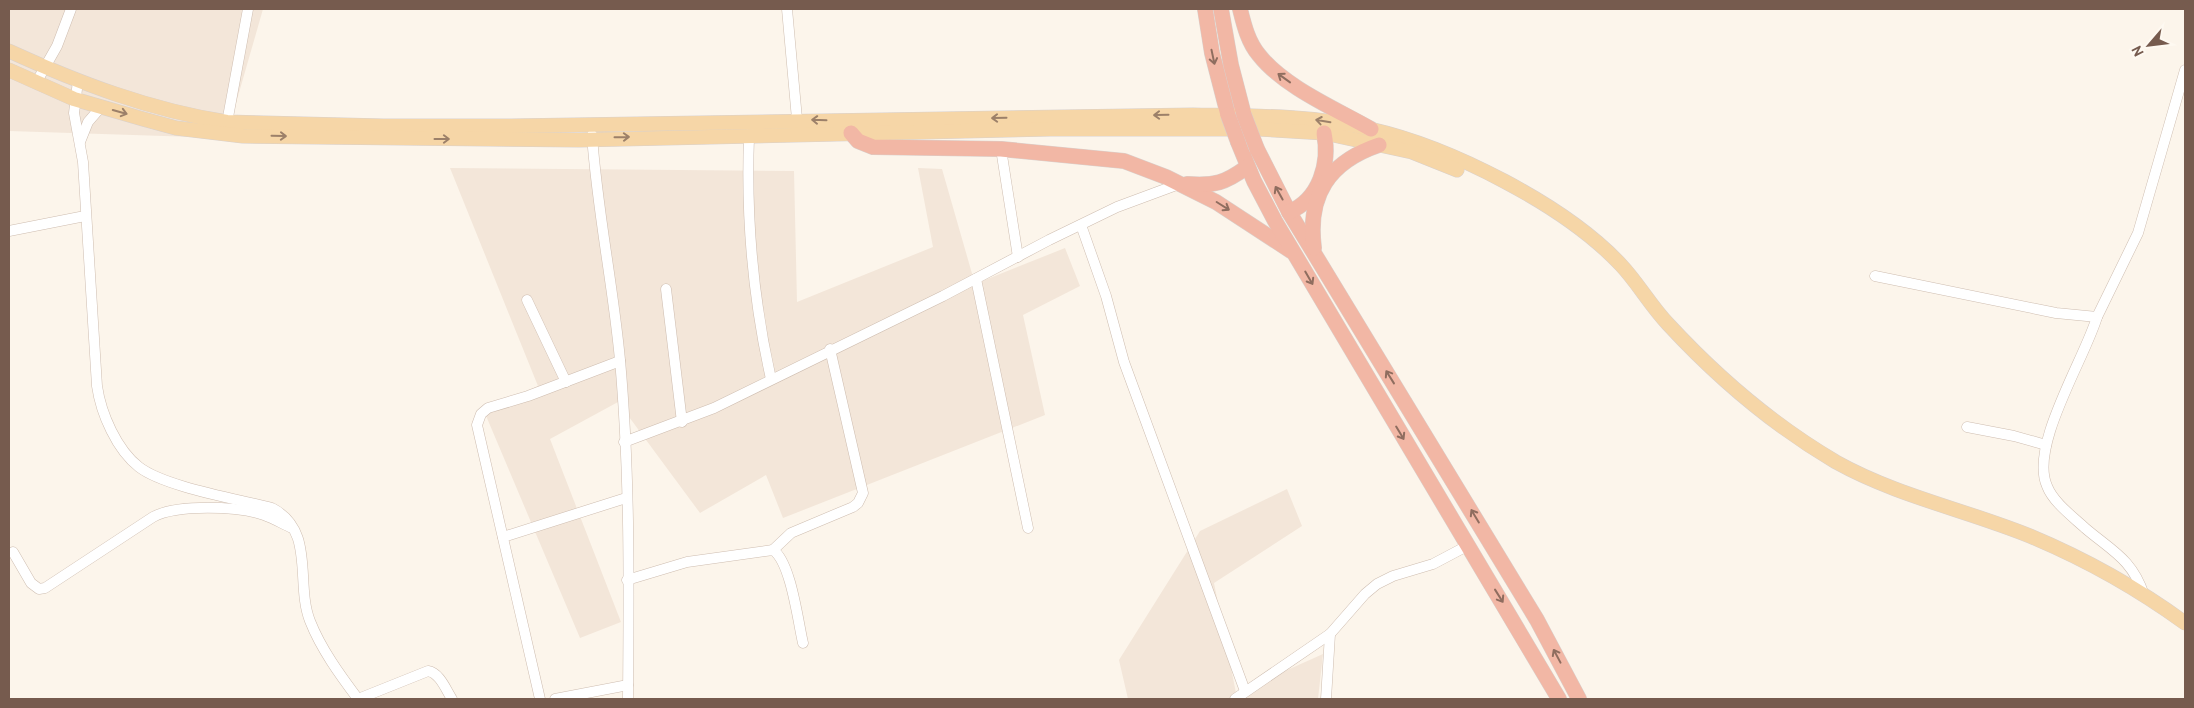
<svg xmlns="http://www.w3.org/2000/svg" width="2194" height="708" font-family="Overpass,sans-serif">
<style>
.residential{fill:#f3e6d9}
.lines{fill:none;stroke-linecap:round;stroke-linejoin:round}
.minor-casing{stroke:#cebdb0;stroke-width:11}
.major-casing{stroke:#d9d1cd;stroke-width:15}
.highway-casing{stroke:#d9d1cd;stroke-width:16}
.minor{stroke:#fff;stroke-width:10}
.major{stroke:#f6d6a7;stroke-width:14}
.highway{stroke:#f2b7a5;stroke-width:15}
.highway-bridge-casing{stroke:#d9d1cd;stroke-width:16;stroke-linecap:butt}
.highway-bridge{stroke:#f2b7a5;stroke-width:15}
.oneway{stroke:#8f6d5f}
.oneway2{stroke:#9c8069}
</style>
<rect width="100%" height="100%" fill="#fcf5eb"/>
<g class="residential">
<polygon points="9,9 263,9 226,138 9,131"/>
<polygon points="450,168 794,171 797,302 933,247 918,168 942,169 975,284 1065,248 1080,286 1023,315 1045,415 783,518 766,475 700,513 618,402 550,439 621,622 580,638 484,411 538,386"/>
<polygon points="1287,489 1302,526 1214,583 1236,693 1323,654 1318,699 1128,699 1119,660 1200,531"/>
</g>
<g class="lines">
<defs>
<g id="minor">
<polyline points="787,9 797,119"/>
<path d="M78,81L74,113L83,162L97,386C101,414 117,450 139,467C165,487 238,499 272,508C316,531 295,583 310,621C321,649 340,675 358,699"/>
<polyline points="36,83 57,46 71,9"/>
<polyline points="226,128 248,9"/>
<path d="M592,135C597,210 613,284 620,360C630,472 629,587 628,699"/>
<path d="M749,137C746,218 753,299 771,379"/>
<polyline points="80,142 88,122 101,107"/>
<polyline points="1001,149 1018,257"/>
<polyline points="1081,225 1106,296 1124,362 1245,691"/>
<polyline points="9,231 85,216"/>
<path d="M1875,276L2056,313L2097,317C2085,358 2029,446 2047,486C2053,502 2072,516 2085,528C2112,551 2132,559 2144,595"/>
<polyline points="976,279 1028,528"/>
<polyline points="666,289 682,422"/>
<polyline points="527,300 566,382"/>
<polyline points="2097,317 2138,233 2185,70"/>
<polyline points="1967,427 2014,436 2046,445"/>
<polyline points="624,442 714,408 943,296 1049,240 1117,207 1179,184"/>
<polyline points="503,537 626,498"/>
<polyline points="773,550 791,533 853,507 858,503 863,493 830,349"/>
<path d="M13,552L31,583L39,589L45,588L153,517C177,504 238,506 264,515C273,518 283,524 292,528"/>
<path d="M627,580L687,562L773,550C791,562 798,622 803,643"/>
<path d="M358,699L428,671C440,673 446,690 452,699"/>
<polyline points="540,699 477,425 481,414 488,408 528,396 620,361"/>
<polyline points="555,699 628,685"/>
<polyline points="1235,699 1330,634 1365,594 1377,584 1393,576 1433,564 1467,546"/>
<polyline points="1326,699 1330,634"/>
</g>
<g id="major">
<path d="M9,51C79,83 150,110 227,122L383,126H511L1193,115C1252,116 1312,115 1370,129C1450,147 1565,205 1621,265C1638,283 1650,305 1668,324C1717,377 1773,425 1836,462C1897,496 1966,510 2030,536C2085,559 2137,588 2185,623"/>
<polyline points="9,70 74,99 143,119 176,128 243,136 579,140 1050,129 1259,129 1324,133 1412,152 1457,170"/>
</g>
<g id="highway">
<polyline points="1205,9 1212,53 1228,115"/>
<polyline points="1221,9 1231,65 1244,115"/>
<path d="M1240,9C1244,25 1248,42 1259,55C1284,87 1336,109 1371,129"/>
<polyline points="851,133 858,141 873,147 1001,149 1124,161 1166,177 1216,202 1291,251"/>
<polyline points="1238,142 1254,181 1275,221 1559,699"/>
<polyline points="1257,149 1289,212 1537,620 1579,699"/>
<path d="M1187,184C1215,186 1225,183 1247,167"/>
<path d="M1289,212C1320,199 1330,163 1324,133"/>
<path d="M1314,248C1307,195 1329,162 1379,145"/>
</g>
</defs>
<use href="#minor" class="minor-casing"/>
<use href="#major" class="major-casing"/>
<use href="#highway" class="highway-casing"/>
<use href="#minor" class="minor"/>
<use href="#major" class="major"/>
<use href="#highway" class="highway"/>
<defs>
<g id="highway-bridge">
<polyline points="1228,115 1238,142"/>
<polyline points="1244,115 1257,149"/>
</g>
</defs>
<use href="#highway-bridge" class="highway-bridge-casing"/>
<use href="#highway-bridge" class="highway-bridge"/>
</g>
<defs><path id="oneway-shaft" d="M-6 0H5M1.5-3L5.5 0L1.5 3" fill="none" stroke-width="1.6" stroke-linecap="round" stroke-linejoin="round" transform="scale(1.25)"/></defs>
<g class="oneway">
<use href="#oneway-shaft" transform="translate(1213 57) rotate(78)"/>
<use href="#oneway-shaft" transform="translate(1284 78) rotate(-144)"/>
<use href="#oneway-shaft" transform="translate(1279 193) rotate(-119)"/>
<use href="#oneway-shaft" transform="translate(1223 206) rotate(32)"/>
<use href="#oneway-shaft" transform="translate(1309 278) rotate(60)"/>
<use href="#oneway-shaft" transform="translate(1390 377) rotate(-122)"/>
<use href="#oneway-shaft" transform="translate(1400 433) rotate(59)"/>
<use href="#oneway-shaft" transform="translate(1475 516) rotate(-121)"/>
<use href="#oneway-shaft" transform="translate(1499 596) rotate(58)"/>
<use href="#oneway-shaft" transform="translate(1557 656) rotate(-118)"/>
</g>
<g class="oneway2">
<use href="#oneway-shaft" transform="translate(120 112) rotate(16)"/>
<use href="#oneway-shaft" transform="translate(1161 115) rotate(179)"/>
<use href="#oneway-shaft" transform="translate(999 118) rotate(179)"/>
<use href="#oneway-shaft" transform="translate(819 120) rotate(-178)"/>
<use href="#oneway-shaft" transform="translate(1323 121) rotate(-171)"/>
<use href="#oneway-shaft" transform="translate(279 136) rotate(1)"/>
<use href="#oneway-shaft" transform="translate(622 137) rotate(-1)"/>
<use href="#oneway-shaft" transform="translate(442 139)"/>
</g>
<rect width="2194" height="708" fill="none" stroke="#765b4e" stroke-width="20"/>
<g transform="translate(2149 45) rotate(242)" stroke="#fef9f1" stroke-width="4" paint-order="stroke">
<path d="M0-4L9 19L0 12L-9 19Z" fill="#765b4e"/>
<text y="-8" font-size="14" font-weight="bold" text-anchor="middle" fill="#765b4e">N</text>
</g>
</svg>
